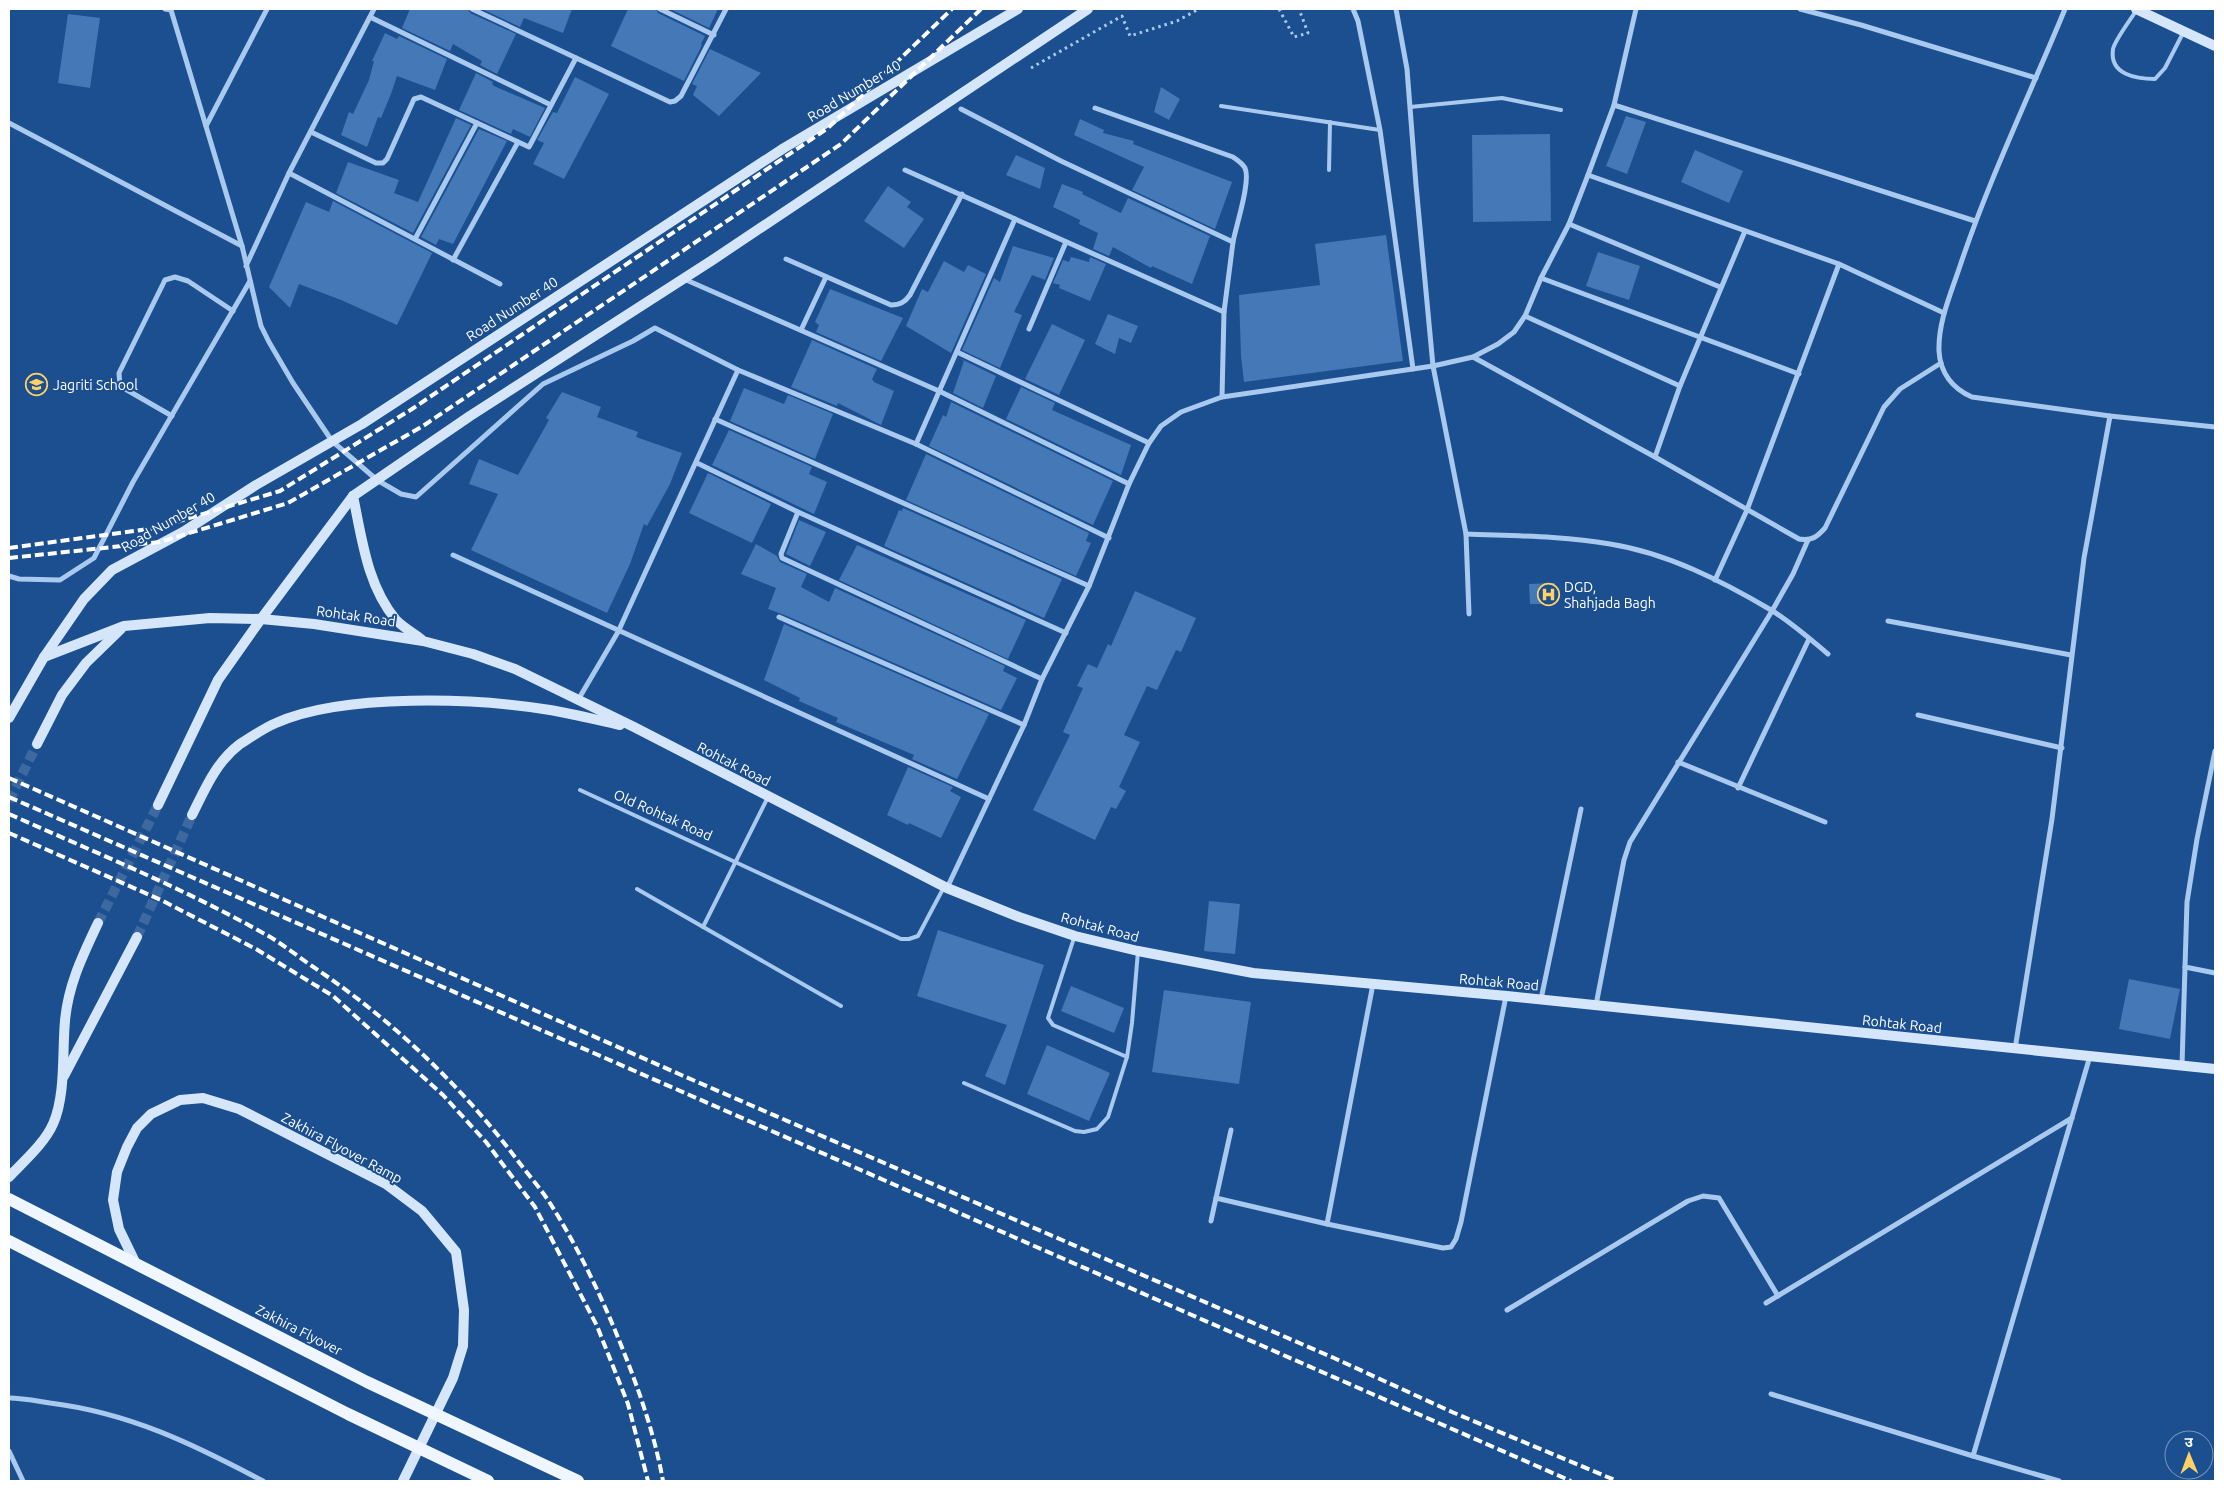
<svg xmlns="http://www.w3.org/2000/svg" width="2224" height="1490" font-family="Ubuntu,'Noto Sans Devanagari',sans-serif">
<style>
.building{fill:#4478b7}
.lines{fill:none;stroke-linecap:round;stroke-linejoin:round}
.secondary-tunnel{stroke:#3d69a0;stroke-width:10;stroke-dasharray:10 5;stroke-linecap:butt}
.path{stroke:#a9c9ee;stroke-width:3;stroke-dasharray:2.5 4;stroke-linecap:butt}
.lane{stroke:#a9c9ee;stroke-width:4}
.street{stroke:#a9c9ee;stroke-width:5}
.secondary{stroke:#d6e6fa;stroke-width:10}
.rail{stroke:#fff;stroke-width:4;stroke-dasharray:9 4;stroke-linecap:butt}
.primary-bridge{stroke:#f0f6ff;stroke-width:12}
.labels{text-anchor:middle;stroke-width:4;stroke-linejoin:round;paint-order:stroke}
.street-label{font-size:14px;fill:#fff;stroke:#1b4f8f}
.poi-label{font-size:14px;fill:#fff;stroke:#1b4f8f;text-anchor:start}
</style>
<rect width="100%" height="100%" fill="#1b4f8f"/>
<g class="building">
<polygon points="410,9 468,9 470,13 516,34 497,74 480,65 482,61 453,44 450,51 402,28"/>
<polygon points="482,9 572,9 563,33 524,18 520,27"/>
<polygon points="628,9 656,9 658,13 705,36 701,44 702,45 684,81 611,46"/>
<polygon points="670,9 718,9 709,28"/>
<polygon points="68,14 100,18 90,88 58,83"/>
<polygon points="385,33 397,39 399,36 447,59 435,90 397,76 391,94 381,118 378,117 367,147 341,135 349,112 353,114 369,80 374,61 372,61"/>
<polygon points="710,49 761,73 719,116 693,95 697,86 692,84"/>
<polygon points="476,73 493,82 492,84 494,86 545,108 530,137 513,129 511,134 459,110"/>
<polygon points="575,77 609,94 564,179 533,164 544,143 537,140 553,112 557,113"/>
<polygon points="1161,87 1180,99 1169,120 1154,112"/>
<polygon points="1626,116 1646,122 1627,174 1606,166"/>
<polygon points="456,118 471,125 413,233 336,193 348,162 399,180 394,193 418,202"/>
<polygon points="1080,119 1104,130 1103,133 1134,141 1133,144 1232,182 1215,229 1132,190 1144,167 1074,135"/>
<polygon points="479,129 507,141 453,244 439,239 436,245 421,237"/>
<polygon points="1550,134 1551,221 1473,222 1472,135"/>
<polygon points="1695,150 1743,171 1729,203 1681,182"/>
<polygon points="1016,155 1045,168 1040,189 1006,175"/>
<polygon points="1062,184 1083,192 1082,194 1121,213 1128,198 1210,236 1192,284 1152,266 1151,268 1113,247 1109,256 1093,249 1098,233 1079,224 1080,220 1053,207"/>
<polygon points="888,186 911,202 907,207 924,219 904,248 864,221"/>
<polygon points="333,201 432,253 397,325 341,300 299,284 290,308 269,287 306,202 329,212"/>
<polygon points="1386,235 1403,361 1244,382 1241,356 1239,295 1320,285 1315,244"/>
<polygon points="1013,246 1054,258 1045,280 1032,275 1014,312 1022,315 1000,368 962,350 994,278 1000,282"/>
<polygon points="1598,252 1640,266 1629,300 1586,286"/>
<polygon points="1071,257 1089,262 1090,257 1106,264 1090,301 1059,288 1060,285 1053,283 1063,260 1069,262"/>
<polygon points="944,261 964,272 968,265 986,274 951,353 906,326 922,289 928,292"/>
<polygon points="830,289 903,318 881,361 816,332 819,325 815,322"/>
<polygon points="1108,314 1138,326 1131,343 1119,338 1115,354 1095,344"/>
<polygon points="1052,324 1085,340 1059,395 1025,379"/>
<polygon points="812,340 877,369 872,379 874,382 894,391 881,425 838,403 837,406 791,387"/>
<polygon points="959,358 996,376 983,408 953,393 964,361"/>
<polygon points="1021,387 1055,403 1052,410 1131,445 1121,475 1006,419"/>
<polygon points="744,388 784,404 788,395 833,414 815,459 730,421"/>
<polygon points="562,392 601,407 597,417 638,432 636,437 682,453 670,484 647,526 644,524 630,564 607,613 471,550 498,494 469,484 479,459 518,475 549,420 546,418"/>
<polygon points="951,402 1113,481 1093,525 929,446 943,415 946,417"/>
<polygon points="729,430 812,467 809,474 827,482 814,514 712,465"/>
<polygon points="926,454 1089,533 1086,541 1091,543 1076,576 906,500"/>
<polygon points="708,473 771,504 752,543 689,513"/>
<polygon points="903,508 1062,579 1044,618 884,546 899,510 902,511"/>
<polygon points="799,520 826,532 810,566 786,554"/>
<polygon points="756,544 777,556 780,562 807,574 801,587 829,602 835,588 1005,666 1003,671 1017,678 1001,710 787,616 768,609 776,588 741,574"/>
<polygon points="857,545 1026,620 1008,659 839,580"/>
<polygon points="1555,583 1556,599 1547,600 1547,604 1530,604 1529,584"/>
<polygon points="1135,591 1196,618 1181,652 1176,650 1157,690 1147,686 1124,735 1140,742 1119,787 1126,791 1116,809 1111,807 1095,840 1033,810 1070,735 1063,732 1083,688 1077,686 1088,664 1097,668 1108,644 1111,646"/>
<polygon points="784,624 989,714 957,779 912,759 914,755 836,722 838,718 799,701 800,698 764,680"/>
<polygon points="908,767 953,787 950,791 961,797 941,838 909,823 908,825 887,815"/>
<polygon points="1209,901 1240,904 1235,954 1204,951"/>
<polygon points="938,930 1044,965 1005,1085 985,1076 1007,1025 917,996"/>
<polygon points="2129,979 2180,989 2170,1039 2119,1029"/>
<polygon points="1071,986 1124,1008 1114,1033 1061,1011"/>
<polygon points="1164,990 1251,1002 1239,1084 1152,1072"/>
<polygon points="1047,1045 1110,1073 1089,1121 1027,1094"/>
</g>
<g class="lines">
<g class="secondary-tunnel">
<polyline points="9,801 37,744"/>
<polyline points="98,923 158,805"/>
<polyline points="137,937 192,815"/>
</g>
<g class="path">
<polyline points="1279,9 1294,37 1308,33 1299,9"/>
<polyline points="1031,68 1122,16 1130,36 1177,21 1199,9"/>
</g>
<g class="lane">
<path d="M2136,11C2130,20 2115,40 2113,49C2109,75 2137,79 2155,79L2165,68L2183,33"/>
<polyline points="1221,106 1380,130"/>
<polyline points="1410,107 1502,98 1561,110"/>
<polyline points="1329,170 1330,122"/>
<polyline points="580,790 901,939 909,939 918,936 944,887"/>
<polyline points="637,889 841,1006"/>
<polyline points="703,927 768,797"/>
<polyline points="1074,938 1048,1018 1053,1025 1127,1057"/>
<polyline points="964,1083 1075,1131 1084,1132 1097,1129 1108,1117 1127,1057 1132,1023 1138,951"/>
</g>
<g class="street">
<polyline points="165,9 171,10 242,246 261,326 269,342 293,383 332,441 377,480 401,494 416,497 543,384 633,341 655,328 738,370 916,444 1109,538"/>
<polyline points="472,9 670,102 675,101 681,96 726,9"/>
<polyline points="660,9 714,35"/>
<polyline points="1353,9 1358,21 1380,130 1413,369"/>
<polyline points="1396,9 1407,69 1416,185 1433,366 1466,534 1469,614"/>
<polyline points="1800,9 1861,25 2036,78"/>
<path d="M2065,9C2030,94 1989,179 1960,266C1951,293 1938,322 1939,351C1940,373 1953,389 1972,397L2110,416L2215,427"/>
<polyline points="370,17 551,105"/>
<polyline points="1614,105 1975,221"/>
<path d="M1095,108L1233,157C1237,160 1242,163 1245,168C1251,181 1236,226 1233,242"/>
<polyline points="961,109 1061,161 1233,242 1224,312 1222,397"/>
<polyline points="9,123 242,246"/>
<polyline points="206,126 267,9"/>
<polyline points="311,132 376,163 383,163 387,159 414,99 421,97 529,147 576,58"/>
<polyline points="905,170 1224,312"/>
<polyline points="289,173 500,284"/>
<polyline points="1588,175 1839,264 1944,313"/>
<polyline points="1569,224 1720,287"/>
<polyline points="415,239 477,123"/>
<path d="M786,259L891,305C900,305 905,302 910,295L962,194"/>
<polyline points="453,260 518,142"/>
<polyline points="246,266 289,173 374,9"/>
<polyline points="1541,278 1799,374"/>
<polyline points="684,279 939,391 1129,484"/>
<polyline points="1525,316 1680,386"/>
<polyline points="1029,329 1066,242"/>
<polyline points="801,330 826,277"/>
<polyline points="957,352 1149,443"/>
<path d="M1473,357L1655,457L1799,539C1812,541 1817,537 1825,528L1884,407L1900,389L1941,363"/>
<polyline points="172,416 120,386 119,373 165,280 175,277 188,281 233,311"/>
<polyline points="715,419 1089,586"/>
<polyline points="916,444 1015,219"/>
<polyline points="1655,457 1680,386 1745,231"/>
<polyline points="697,463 798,512 1066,633"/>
<polyline points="798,512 781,554 782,558 1042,679"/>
<path d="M1466,534C1514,536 1563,536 1610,544C1667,553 1722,581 1771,610C1791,622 1810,639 1828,654"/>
<polyline points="453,555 989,799"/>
<polyline points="9,576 19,579 60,580 94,558 133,482 250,281"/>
<polyline points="1715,580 1747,510 1839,264"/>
<polyline points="779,617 1024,725"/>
<polyline points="1888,621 2071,655"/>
<polyline points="578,700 618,632 738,370"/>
<polyline points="1918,715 2062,748"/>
<polyline points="1678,762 1825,822"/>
<polyline points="1738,788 1809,639"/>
<polyline points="947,888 1024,725 1042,679 1089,586 1129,484 1149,443 1161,426 1181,412 1222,397 1433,366 1473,357 1498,344 1514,332 1525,316 1541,278 1569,224 1588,175 1614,105 1636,9"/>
<polyline points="2185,967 2215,973"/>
<polyline points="1541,999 1581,809"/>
<polyline points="1596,1005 1624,860 1630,842 1772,611 1793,574 1808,540"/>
<polyline points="2015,1049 2052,819 2084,558 2110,416"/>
<polyline points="2182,1065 2187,902 2197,839 2215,751"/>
<polyline points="1216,1198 1231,1130"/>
<polyline points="1211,1221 1216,1198 1327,1224 1443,1248 1451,1247 1456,1239 1461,1222 1506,996"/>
<polyline points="1327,1224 1373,984"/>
<polyline points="1766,1303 2072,1118"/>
<polyline points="1507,1310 1688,1201 1703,1196 1719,1198 1778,1296"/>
<polyline points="1771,1394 1973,1456 2090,1056"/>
<path d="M9,1398C22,1398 37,1401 50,1403C130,1413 193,1444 263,1481"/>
<polyline points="9,1451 23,1481"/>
<polyline points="1973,1456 2059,1481"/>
</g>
<g class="secondary">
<polyline points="2136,9 2215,46"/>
<path d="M353,496C362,539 367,585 396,620C403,627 413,633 421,639"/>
<polyline points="44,657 124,626 210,618 261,619 314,624 423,641 473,654 515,669 634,727 947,888 1019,917 1075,936 1138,951 1253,973 1507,996 2215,1069"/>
<polyline points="9,718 44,657 84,599 112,570 183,532 256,485 362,424 784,148 1018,9"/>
<polyline points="37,744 62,695 86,663 121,629"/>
<polyline points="158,805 218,680 261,619 353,496 470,416 711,261 1088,9"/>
<path d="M192,815C205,789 216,762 240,744C251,737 264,728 276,723C343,693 477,698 550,710C574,714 597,720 620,725"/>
<polyline points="64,1076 137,937"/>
<path d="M9,1177C24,1161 44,1144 53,1124C66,1095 62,1052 65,1021C68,985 83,955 98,923"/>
<polyline points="136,1264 119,1229 113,1200 117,1172 127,1147 137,1128 151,1114 180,1100 203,1098 239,1109 386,1184 422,1211 456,1252 464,1310 463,1346 453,1378 403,1481"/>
</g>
<g class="rail">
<polyline points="9,548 156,528 280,491 412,409 828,128 952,9"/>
<polyline points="9,558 160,542 288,503 423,426 841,144 981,9"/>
<polyline points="9,778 679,1074 1334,1358 1452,1412 1617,1481"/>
<polyline points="9,797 1571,1481"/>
<path d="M9,814C94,852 181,887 263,933C280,942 296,955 312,966C391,1019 461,1085 518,1161C528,1174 539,1187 548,1200C582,1253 608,1310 630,1368C644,1405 656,1442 663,1481"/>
<polyline points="9,833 161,900 256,949 333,996 443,1095 486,1142 535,1207 597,1326 628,1404 648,1481"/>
</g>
<g class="primary-bridge">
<polyline points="9,1199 367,1382 578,1481"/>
<polyline points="9,1241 348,1414 488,1481"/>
</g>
</g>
<defs>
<symbol id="school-ring" viewBox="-11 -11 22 22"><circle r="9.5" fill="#1b4f8f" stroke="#ffd166" stroke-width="1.5"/><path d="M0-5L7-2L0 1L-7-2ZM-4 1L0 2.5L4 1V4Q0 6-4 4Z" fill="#ffd166"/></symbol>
<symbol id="hospital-ring" viewBox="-11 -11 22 22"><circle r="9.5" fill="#1b4f8f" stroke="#ffd166" stroke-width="1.5"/><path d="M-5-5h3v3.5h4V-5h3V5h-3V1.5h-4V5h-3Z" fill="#ffd166"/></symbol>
</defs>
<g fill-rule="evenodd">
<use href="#school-ring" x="24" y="372" width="25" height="25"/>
<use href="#hospital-ring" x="1536" y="582" width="25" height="25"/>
</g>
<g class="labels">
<g class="street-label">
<text transform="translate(854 91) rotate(-31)" y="5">Road Number 40</text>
<text transform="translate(512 309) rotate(-33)" y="5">Road Number 40</text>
<text transform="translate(168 522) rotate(-30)" y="5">Road Number 40</text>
<text transform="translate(356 616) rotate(8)" y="5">Rohtak Road</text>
<text transform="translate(734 764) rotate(27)" y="5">Rohtak Road</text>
<text transform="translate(663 815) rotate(24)" y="5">Old Rohtak Road</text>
<text transform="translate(1100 927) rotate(15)" y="5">Rohtak Road</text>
<text transform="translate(1499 982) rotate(5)" y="5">Rohtak Road</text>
<text transform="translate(1902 1024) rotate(6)" y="5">Rohtak Road</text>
<text transform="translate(342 1148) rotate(28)" y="5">Zakhira Flyover Ramp</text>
<text transform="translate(299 1330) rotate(27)" y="5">Zakhira Flyover</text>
</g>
<g class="poi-label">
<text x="53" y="390">Jagriti School</text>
<text x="1564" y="592">DGD,<tspan x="1564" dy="16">Shahjada Bagh</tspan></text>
</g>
</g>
<rect width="2224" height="1490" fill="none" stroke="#ffffff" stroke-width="20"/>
<g transform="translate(2189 1455) rotate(359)"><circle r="24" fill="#1b4f8f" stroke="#7695bc"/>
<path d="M0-4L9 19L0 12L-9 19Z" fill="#ffd166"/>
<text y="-8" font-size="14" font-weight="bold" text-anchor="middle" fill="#ffffff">उ</text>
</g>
</svg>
